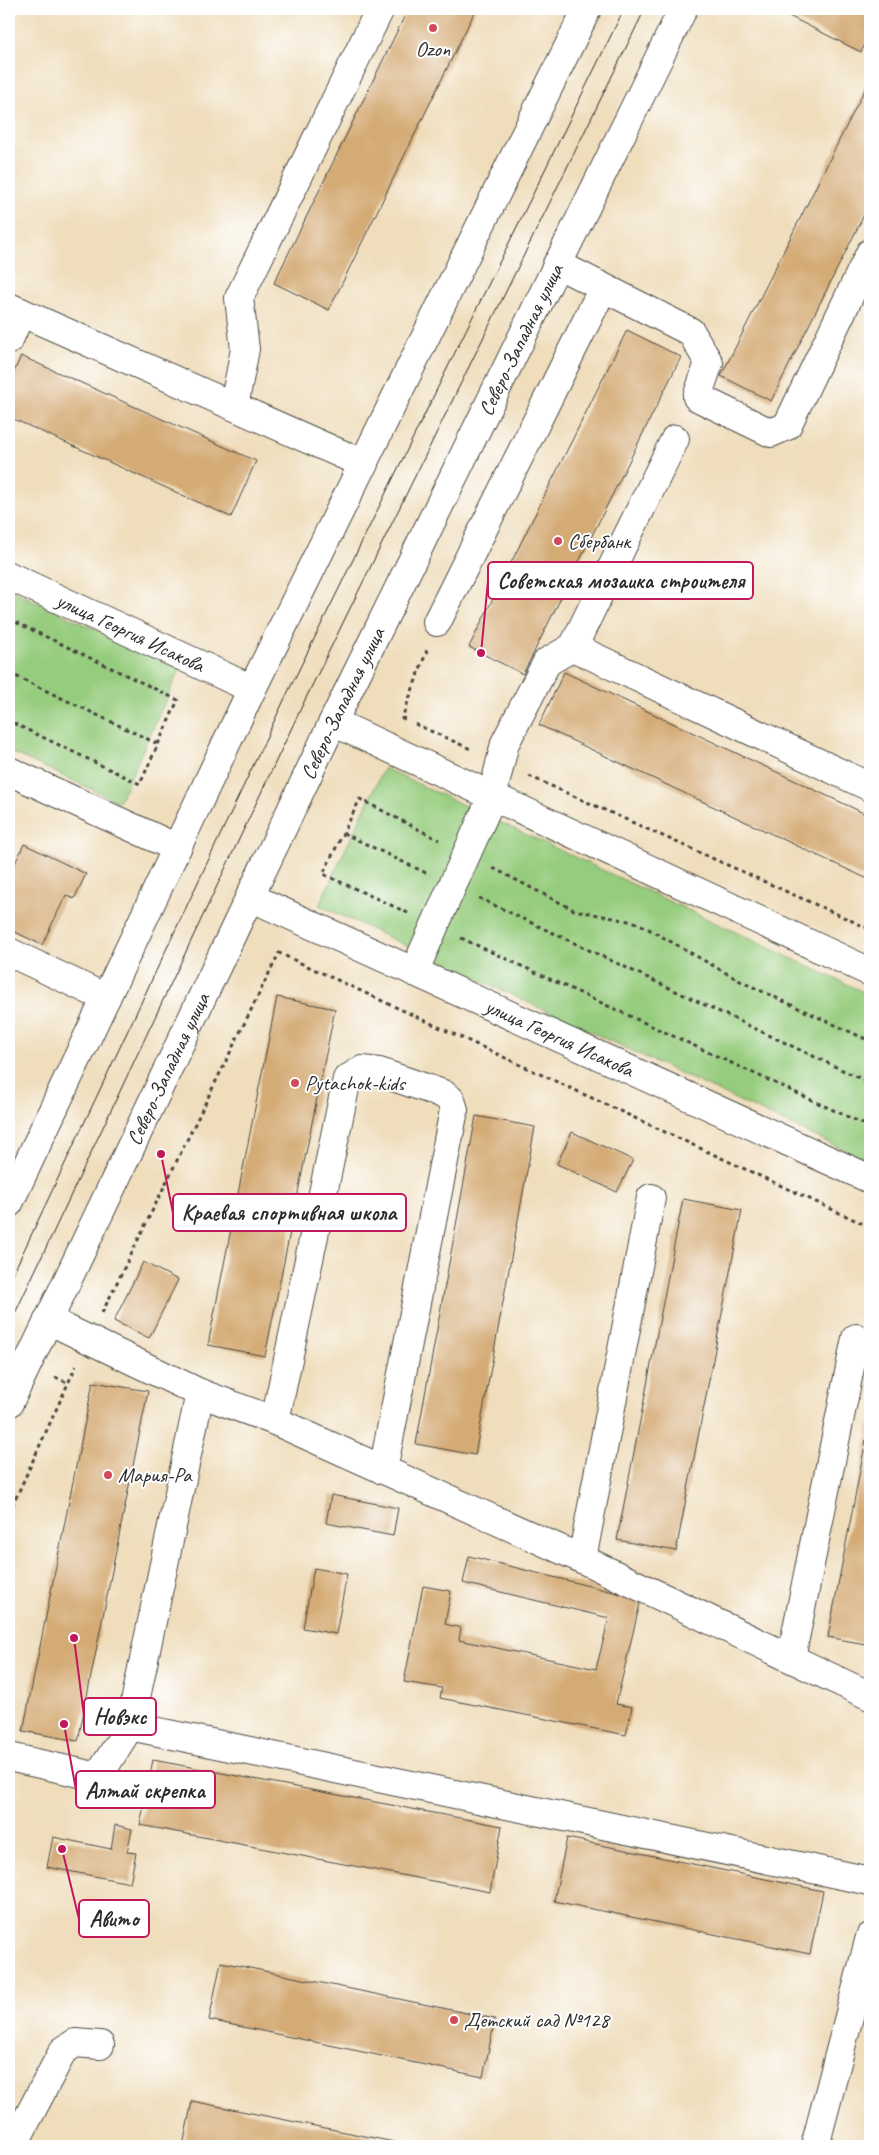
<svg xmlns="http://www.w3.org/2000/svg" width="879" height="2155" font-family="Caveat,sans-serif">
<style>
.green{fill:#96cc7d;stroke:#607c54}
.building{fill:#d4aa75}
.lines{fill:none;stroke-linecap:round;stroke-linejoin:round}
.minor-casing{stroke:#484641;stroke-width:30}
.major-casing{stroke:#484641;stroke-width:30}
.path{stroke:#484641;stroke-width:3;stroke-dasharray:4 4;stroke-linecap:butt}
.minor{stroke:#fff;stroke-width:28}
.major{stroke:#fff;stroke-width:28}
.tram{stroke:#2b2b2b;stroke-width:1}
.poi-dot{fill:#d1495b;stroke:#fff;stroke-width:2}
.labels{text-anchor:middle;stroke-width:4;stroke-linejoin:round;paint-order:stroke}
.poi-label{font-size:21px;fill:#2b2b2b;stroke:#fff;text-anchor:start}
.street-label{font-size:21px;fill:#2b2b2b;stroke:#fff}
.leader{fill:none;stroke:#c2185b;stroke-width:2}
.callout-dot{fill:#c2185b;stroke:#fff;stroke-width:2}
.callout{fill:#fff;stroke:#c2185b;stroke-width:2}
.callout-label{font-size:22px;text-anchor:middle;font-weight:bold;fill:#2b2b2b}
</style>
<rect width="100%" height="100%" fill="#fff"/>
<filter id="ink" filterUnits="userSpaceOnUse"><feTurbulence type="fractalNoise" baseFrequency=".02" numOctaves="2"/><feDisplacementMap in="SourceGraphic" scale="10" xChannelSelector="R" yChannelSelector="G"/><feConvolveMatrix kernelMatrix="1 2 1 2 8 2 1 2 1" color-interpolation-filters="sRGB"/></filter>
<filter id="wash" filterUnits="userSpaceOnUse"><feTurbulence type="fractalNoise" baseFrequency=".0096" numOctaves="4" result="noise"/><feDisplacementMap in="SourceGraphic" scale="20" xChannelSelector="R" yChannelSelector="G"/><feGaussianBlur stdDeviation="1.12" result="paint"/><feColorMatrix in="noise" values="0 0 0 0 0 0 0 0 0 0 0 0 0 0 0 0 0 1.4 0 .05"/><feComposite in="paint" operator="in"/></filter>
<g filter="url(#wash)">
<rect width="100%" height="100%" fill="#efddbb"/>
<g class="green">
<polygon points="9,589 180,669 119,802 9,751"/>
<polygon points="384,768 870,995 870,1162 319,905"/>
</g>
<g id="blocks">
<g class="building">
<polygon points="408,9 476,9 329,310 274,283"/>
<polygon points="787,9 870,9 870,34 861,52 785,14"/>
<polygon points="870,79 870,203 771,401 721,376"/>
<polygon points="627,330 681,357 523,674 469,647"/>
<polygon points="21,356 256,461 231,517 9,417 9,383"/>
<polygon points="564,672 870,816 870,880 539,725"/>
<polygon points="24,844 86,874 74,899 66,895 42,945 9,929 9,876"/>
<polygon points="277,997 335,1009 265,1356 208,1345"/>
<polygon points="476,1116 535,1127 475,1455 416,1444"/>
<polygon points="572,1132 633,1160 617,1192 557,1164"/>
<polygon points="683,1199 742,1210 676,1551 617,1540"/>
<polygon points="143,1262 178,1280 149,1338 114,1321"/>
<polygon points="93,1382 148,1391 78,1741 23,1731"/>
<polygon points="869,1424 870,1424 870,1645 828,1637"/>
<polygon points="331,1495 398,1508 393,1536 326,1523"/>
<polygon points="469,1556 641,1599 616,1704 632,1707 626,1735 440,1698 442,1688 404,1682 423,1586 451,1591 445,1624 461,1628 459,1640 596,1669 609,1618 463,1583"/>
<polygon points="314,1568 347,1574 336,1634 303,1628"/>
<polygon points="153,1760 502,1826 490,1892 140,1825"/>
<polygon points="115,1825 132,1829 127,1852 136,1853 130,1883 47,1867 53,1837 111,1849"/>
<polygon points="567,1838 823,1891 810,1954 554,1901"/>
<polygon points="221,1962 495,2019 483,2077 209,2020"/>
<polygon points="192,2101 409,2145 409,2146 183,2146"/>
</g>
</g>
</g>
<g filter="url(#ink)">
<use href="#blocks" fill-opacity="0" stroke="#484641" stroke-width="1"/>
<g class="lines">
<defs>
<g id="minor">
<polyline points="557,264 691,332 709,363 697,397 771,433 787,426 870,253"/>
<polyline points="9,307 364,464"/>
<polyline points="9,340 21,312"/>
<polyline points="234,406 245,349 239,298 380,9"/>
<path id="s1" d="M9,576L252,689"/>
<polyline points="437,622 603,288"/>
<polyline points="573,647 870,787"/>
<polyline points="333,722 870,972"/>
<polyline points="9,771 177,848"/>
<path id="s2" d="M250,897L870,1179"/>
<polyline points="9,952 106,998"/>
<polyline points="414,972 492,797 505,743 547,662 573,647 675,439"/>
<polyline points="48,1320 200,1393 275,1421 582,1559 870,1696"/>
<polyline points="275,1421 347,1079 362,1070 379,1072 443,1094 451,1100 454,1110 383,1470"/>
<polyline points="582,1559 651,1198"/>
<polyline points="791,1658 856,1338"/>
<polyline points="130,1726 200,1393"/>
<polyline points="9,1757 98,1777 130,1726 870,1881"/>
<polyline points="13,2146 63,2051 75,2043 100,2045"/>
<polyline points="815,2146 870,1937"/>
</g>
<g id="major">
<polyline points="9,1203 252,689 587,9"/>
<path id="s3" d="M9,1403L333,722L683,9"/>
</g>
</defs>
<use href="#minor" class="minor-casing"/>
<use href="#major" class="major-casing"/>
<g class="path">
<polyline points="9,619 178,700 140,784 9,721"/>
<polyline points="9,673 158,744"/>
<polyline points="405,719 402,718 427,650"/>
<polyline points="415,724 473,750"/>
<polyline points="529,776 870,929"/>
<polyline points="343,833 426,873"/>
<polyline points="493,868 574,910 638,923 742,982 870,1041"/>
<polyline points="479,898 870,1083"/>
<polyline points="408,913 323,874 360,799 439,840"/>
<polyline points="461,938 870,1127"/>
<polyline points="102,1313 279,953 870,1227"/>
<polyline points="55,1377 68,1383"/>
<polyline points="9,1513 76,1366"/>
</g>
<use href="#minor" class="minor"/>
<use href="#major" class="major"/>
<g class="tram">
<polyline points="9,1282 286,696 624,9"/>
<polyline points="9,1326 303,704 645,9"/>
</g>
</g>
</g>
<g class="poi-dot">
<circle cx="433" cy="28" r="5"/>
<circle cx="558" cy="541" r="5"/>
<circle cx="295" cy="1083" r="5"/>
<circle cx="108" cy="1475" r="5"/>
<circle cx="454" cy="2020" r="5"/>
</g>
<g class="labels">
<g class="poi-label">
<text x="433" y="56" text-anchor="middle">Ozon</text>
<text x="568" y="548">Сбербанк</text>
<text x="305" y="1090">Pytachok-kids</text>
<text x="118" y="1482">Мария-Ра</text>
<text x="464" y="2027">Детский сад №128</text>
</g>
<g class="street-label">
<text dy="7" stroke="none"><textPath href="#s3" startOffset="1180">Северо-Западная улица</textPath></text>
<text dy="7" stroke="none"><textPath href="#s1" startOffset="134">улица Георгия Исакова</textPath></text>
<text dy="7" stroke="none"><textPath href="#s3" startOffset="775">Северо-Западная улица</textPath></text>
<text dy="7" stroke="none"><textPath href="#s2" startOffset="340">улица Георгия Исакова</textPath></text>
<text dy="7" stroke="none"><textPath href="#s3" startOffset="370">Северо-Западная улица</textPath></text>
</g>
</g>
<path class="leader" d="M481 653L488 581M161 1154L173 1213M74 1638L84 1716M64 1724L76 1790M62 1849L79 1919"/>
<g class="callout-dot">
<circle cx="481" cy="653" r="5"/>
<circle cx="161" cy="1154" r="5"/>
<circle cx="74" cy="1638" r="5"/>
<circle cx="64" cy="1724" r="5"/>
<circle cx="62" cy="1849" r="5"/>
</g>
<g class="callout">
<rect x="488" y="562" width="265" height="37" rx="5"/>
<rect x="173" y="1194" width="233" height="37" rx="5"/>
<rect x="84" y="1698" width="72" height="37" rx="5"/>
<rect x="76" y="1771" width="139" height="37" rx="5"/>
<rect x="79" y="1900" width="70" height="37" rx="5"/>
</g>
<g class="callout-label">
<text x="621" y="588">Советская мозаика строителя</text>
<text x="289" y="1220">Краевая спортивная школа</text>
<text x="120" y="1724">Новэкс</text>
<text x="145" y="1798">Алтай скрепка</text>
<text x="114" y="1926">Авито</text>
</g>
<rect width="879" height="2155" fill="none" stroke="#fff" stroke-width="30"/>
</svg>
